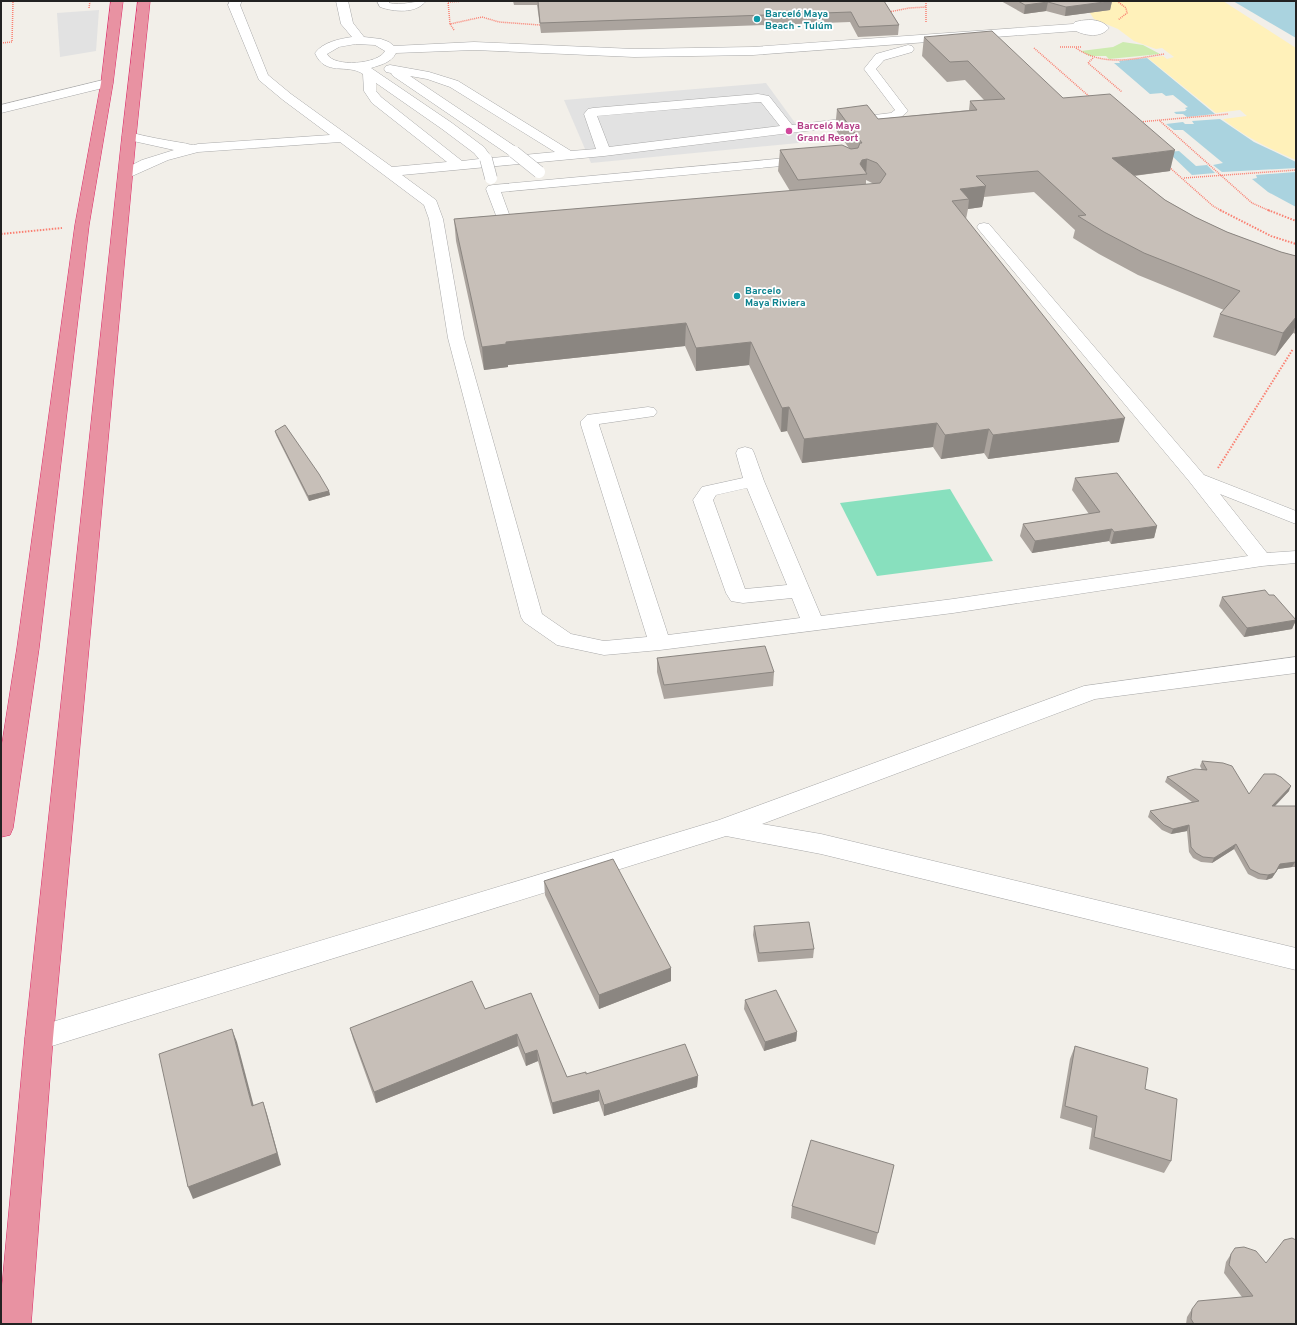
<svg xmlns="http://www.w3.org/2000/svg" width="1297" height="1325" font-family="Overpass,sans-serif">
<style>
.grass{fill:#cdebb0}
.sand{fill:#fff1ba}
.pitch{fill:#88e0be}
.parking{fill:#e2e2e2}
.water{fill:#aad3df}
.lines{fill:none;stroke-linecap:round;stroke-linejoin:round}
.minor-casing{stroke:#a9a9a9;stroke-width:1}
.highway-casing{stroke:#dc2a67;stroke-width:1}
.path-far1{stroke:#fa8072;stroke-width:1.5;stroke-dasharray:1 1;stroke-linecap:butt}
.path{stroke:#fa8072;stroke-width:2;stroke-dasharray:1.5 1.5;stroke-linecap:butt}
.minor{fill:#fff;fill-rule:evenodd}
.highway{fill:#e892a2;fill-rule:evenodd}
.minor-bridge-casing{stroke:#a9a9a9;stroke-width:13;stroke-linecap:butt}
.minor-bridge{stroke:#fff;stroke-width:12}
.wall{fill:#aba49e;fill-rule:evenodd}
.shaded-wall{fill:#8b8681}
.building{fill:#c7bfb8;stroke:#8b8681}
.culture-dot{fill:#0f9aa8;stroke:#fff;stroke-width:1.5}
.hotel-dot{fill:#d1479c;stroke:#fff;stroke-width:1.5}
.labels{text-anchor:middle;stroke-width:3.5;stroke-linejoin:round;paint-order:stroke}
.far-culture-label{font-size:10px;font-weight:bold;fill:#0d838f;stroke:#fff;text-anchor:start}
.far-hotel-label{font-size:10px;font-weight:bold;fill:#b23c85;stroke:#fff;text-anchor:start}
</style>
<rect width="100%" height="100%" fill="#f2efe9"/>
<polygon class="grass" points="1123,42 1143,45 1160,54 1109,59 1106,56 1090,56 1081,51 1113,47"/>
<path class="sand" d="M1082,1H1223L1296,48V160C1270,149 1245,137 1223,119L1247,116L1240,110L1216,113L1148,58L1163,56L1167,59L1174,57L1162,48L1156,49L1134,41L1118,29L1094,19Z"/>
<polygon class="pitch" points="950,489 993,561 877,576 840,503"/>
<g class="parking">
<polygon points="99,10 96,51 60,57 57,13"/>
<polygon points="766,83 809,142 591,163 564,100"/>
</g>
<g class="water">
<polygon points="1233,1 1296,1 1296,38"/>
<polygon points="1147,58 1215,114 1187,117 1183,114 1176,114 1174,112 1186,111 1185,110 1187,110 1185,108 1188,107 1173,95 1166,96 1162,93 1150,94 1114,63 1120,63 1119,61"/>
<polygon points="1220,119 1254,142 1296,162 1296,168 1222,172 1213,165 1223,163 1183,130 1174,130 1166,124 1183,122 1185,124 1194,124 1192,121"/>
<polygon points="1179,151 1196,166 1207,165 1215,173 1192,175 1168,152"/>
<polygon points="1296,172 1296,207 1268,192 1252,179 1257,178 1256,175"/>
</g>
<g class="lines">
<defs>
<g id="minor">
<path d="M230,1H242L240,5L268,75L291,94L392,167L447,162L372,103L364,91L363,74C347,63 325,77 315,53C323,42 339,39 352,37L341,24L336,1H348L353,23L364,37L381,39L389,42L394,46L474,42L634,49L753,47L1073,24L1075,22C1086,19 1101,18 1109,28C1101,38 1086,36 1076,31L753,55L634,57L474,50L396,53C391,63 380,65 371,68L452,123L484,147L492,158L555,152L450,87L427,79L410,76L519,149L521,152L519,155H509L393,76L391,73L386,72L384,69L386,66L390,65L429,72L458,81L571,151L596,149L584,114L588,109L593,108L758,94L769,96L792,125L891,113L895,110L864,69L876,54L908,45L912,46L914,49L912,52L884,60L876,69L908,111L899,119L894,120L604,156L402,175L436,200L443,219L464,338L542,614L571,634L604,641L647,637L581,425V421L587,415L648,407L654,408L657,412L654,416L599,424V425L668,635L800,618L792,598L743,603L731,601L726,593L693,500L702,487L743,478L736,453L738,449L745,447L752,449L754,453L764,481L821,616L953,599L1248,556L1189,481L979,230L977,227L979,224L984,223L989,224L1204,475L1296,511V524L1220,494L1267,553L1296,551V563L1262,566L953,613L660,650L604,655L557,645L524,622L521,617L448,338L429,219L424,205L340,142L198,152L168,160L130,177L125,178L120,177L118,174L120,171L142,160L174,150L124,139L122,136L124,133L129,132C147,137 165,140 183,143C190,144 191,146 198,144L330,135L283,100L259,80L228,5ZM356,44L375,45L385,51C379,64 334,68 327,54L339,47ZM376,83L442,129L474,153L479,159L462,161L381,97L376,91ZM758,102H761L780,126L609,147L597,116ZM747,488L787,585L745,589L713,500L716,495Z"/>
<path d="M377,1H389V3C402,6 413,1 426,1C416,14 394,12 380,7Z"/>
<polygon points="107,79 111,80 113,83 111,86 1,113 1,105"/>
<path d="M809,156L814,157L816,160L814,163L501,192L513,225L529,227L531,230L529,233C520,236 511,235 502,231L486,189L488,186L493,185Z"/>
<polygon points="1296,657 1296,673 1095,699 762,824 821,834 1296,948 1296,970 821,854 726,836 39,1050 29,1047 25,1038 29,1029 39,1026 719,820 1084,686"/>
</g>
<g id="highway">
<polygon points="111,1 123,1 113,83 89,225 39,648 13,828 10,835 1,837 1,750 17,648 75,225 101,83"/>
<polygon points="138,1 150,1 136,136 53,1038 31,1324 1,1324 1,1297 25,1038 122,136"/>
</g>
</defs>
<use href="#minor" class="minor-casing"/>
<use href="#highway" class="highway-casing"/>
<g class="path-far1">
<polyline points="448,1 450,24"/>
<polyline points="926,1 926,22"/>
<polyline points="1117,1 1126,8 1127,13 1118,20"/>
<polyline points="448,2 466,1"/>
<polyline points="89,8 90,1"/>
<polyline points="889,12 909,8 926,7"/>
<polyline points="454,30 450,24 482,17 499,22 540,25"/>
<polyline points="1,43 12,42 13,1"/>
<polyline points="1060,47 1081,47"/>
<polyline points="1034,48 1091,98"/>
<path d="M1076,48C1103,67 1134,59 1164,54"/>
<polyline points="1093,58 1088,63 1122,92"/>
<polyline points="1160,121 1252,203 1270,211"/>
<polyline points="1139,122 1228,114"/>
<polyline points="1168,166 1213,206 1222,211"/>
<polyline points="1184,178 1296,170"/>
</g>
<g class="path">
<polyline points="1220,210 1271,236 1296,244"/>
<polyline points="1268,210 1296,221"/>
<polyline points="1,234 62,228"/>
<polyline points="1218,468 1293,349"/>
</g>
<use href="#minor" class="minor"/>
<use href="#highway" class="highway"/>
<defs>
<g id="minor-bridge">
<polyline points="514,152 539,172"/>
<polyline points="486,159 491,178"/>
</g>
</defs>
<use href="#minor-bridge" class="minor-bridge-casing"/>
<use href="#minor-bridge" class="minor-bridge"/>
</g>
<g class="wall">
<polygon points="513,1 884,1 899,25 898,35 858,37 850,22 541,33 537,5 514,5"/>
<polygon points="1001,1 1112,1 1110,10 1065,16 1046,11 1024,14"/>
<path d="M924,37L1063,98L1170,171L1134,176L1165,200L1195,217L1227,232L1281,252L1296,256V334L1293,333L1275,356L1213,337L1220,314L1224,310L1138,275L1099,254L1073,238L1075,230L1034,192L984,197L982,207L968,209L966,219L1119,442L988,459L984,453L941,459L933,447L802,463L787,431L781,432L749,365L696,371L685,346L508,365V367L484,370L456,241L454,219L790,191L778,171L780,150L849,148L835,129L837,109L878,119L969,110L970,101L984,100L965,80L947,82L922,56ZM866,180L874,184H866Z"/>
<polygon points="275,431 329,491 330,495 309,501 276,435"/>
<polygon points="1075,478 1157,526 1154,538 1111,544 1109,541 1032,553 1020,536 1023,524 1089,514 1072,490"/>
<polygon points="1222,597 1296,620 1292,629 1244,637 1219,606"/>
<polygon points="657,658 774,672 773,686 664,699 657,672"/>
<polygon points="1202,761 1249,794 1289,791 1275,806 1296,806 1296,867 1292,867 1278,869 1272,878 1266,880 1258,879 1248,874 1234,849 1212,863 1201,862 1193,858 1189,852 1187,831 1171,834 1162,830 1148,817 1150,811 1192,802 1165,782 1167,777 1202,770 1200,766"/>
<polygon points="544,881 671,968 671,981 599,1009 545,895"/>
<polygon points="754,926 814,949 813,958 758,962 753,935"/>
<polygon points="531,993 567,1077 586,1074 698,1076 697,1087 604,1116 599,1101 553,1114 538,1061 526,1066 518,1046 376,1103 353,1039 350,1028 485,1009"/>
<polygon points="745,1000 797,1032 796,1041 764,1051 744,1009"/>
<polygon points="1075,1046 1145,1089 1171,1161 1164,1173 1089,1149 1092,1128 1060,1118 1070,1059"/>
<polygon points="894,1165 875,1245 791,1218 792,1206"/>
<polygon points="1231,1254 1296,1324 1186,1324 1187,1317 1192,1309 1242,1297 1224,1273 1226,1262"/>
</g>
<g class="shaded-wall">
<polygon points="1112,1 1110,10 1065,16 1066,7"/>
<polygon points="1048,2 1046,11 1024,14 1025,5"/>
<polygon points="1175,150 1170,171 1107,179 1112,158"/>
<polygon points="867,159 866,174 860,164 862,160"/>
<polygon points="986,186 982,207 968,209 969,199 960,189"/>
<polygon points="1296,317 1296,325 1293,333 1275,356 1283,333"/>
<polygon points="686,323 685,346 508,365 508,367 484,370 482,347 506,342"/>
<polygon points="751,342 749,365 696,371 696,348"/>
<polygon points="789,407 787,431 781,432 782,408"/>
<polygon points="1125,418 1119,442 988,459 993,435"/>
<polygon points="937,423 933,447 802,463 804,439"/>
<polygon points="989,429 984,453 941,459 945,435"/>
<polygon points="329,491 330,495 309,501 308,496"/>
<polygon points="1157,526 1154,538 1111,544 1114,532"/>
<polygon points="1112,529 1109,541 1032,553 1035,541"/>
<polygon points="1296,620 1292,629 1244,637 1247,628"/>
<polygon points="1291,786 1289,791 1270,811 1272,806"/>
<polygon points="1189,825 1187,831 1171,834 1173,829"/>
<polygon points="1236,844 1234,849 1212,863 1214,858"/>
<polygon points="1295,862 1292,867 1278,869 1272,878 1266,880 1268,875 1280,864"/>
<polygon points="671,968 671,981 599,1009 599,995"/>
<polygon points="232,1029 237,1042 257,1118 252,1106"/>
<polygon points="797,1032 796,1041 764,1051 765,1042"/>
<polygon points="517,1034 518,1046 376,1103 374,1092"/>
<polygon points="537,1050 538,1061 526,1066 525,1054"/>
<polygon points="698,1076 697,1087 604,1116 604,1105"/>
<polygon points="599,1090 599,1101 553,1114 552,1103"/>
<polygon points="263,1102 267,1114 281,1165 193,1199 188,1187"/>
</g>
<g class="building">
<polygon points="538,1 884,1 899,25 859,27 851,12 540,23"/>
<polygon points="1018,1 1112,1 1066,7 1048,2 1025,5"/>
<polygon points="992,31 1063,98 1110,94 1175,150 1112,158 1165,200 1195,217 1227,232 1281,252 1296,256 1296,317 1283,333 1220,314 1240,291 1144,253 1104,232 1078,216 1086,215 1038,171 976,176 986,186 960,189 969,199 952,201 1125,418 993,435 989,429 945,435 937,423 804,439 789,407 782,408 751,342 696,348 686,323 506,342 506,344 482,347 454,219 880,183 886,174 877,163 867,159 862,160 860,164 867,174 798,180 780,150 842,145 851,149 858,148 860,143 862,143 837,109 867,105 878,119 977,110 970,101 1005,99 968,61 950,62 924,37"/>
<polygon points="285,425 319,474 329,491 308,496 275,431"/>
<polygon points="1117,473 1157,526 1114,532 1112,529 1035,541 1023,524 1100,512 1075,478"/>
<polygon points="1265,590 1269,595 1274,595 1296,620 1247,628 1222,597"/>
<polygon points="765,646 774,672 664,685 657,658"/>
<polygon points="1202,761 1223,763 1232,766 1249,794 1264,774 1275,774 1281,777 1291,786 1272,806 1296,806 1296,862 1280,864 1275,873 1268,875 1260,874 1250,869 1236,844 1214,858 1203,857 1196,853 1191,847 1189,825 1173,829 1164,825 1150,811 1199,801 1167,777 1195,769 1207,770"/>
<polygon points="613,859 671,968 599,995 544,881"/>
<polygon points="809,922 814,949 759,953 754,926"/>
<polygon points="472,981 485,1009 531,993 567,1077 586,1072 586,1074 685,1044 698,1076 604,1105 599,1090 552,1103 537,1050 525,1054 517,1034 374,1092 350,1028"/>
<polygon points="776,990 797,1032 765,1042 745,1000"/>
<polygon points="232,1029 252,1106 263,1102 277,1153 188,1187 159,1054"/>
<polygon points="1075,1046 1148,1068 1145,1089 1177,1099 1171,1161 1094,1137 1097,1116 1065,1106"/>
<polygon points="811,1140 894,1165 878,1233 792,1206"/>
<polygon points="1292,1238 1296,1240 1296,1324 1194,1324 1191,1319 1192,1309 1198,1301 1253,1296 1229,1265 1231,1254 1235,1248 1244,1247 1256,1251 1266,1263 1284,1240"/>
</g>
<g class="culture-dot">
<circle cx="757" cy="19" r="4"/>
<circle cx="737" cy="296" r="4"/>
</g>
<circle class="hotel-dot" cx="789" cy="131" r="4"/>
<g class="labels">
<g class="far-culture-label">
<text x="765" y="17">Barceló Maya<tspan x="765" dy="12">Beach - Tulúm</tspan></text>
<text x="745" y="294">Barcelo<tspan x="745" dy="12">Maya Riviera</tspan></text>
</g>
<g class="far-hotel-label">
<text x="797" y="129">Barceló Maya<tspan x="797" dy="12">Grand Resort</tspan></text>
</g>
</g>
<rect width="1297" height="1325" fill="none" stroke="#222222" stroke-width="4"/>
</svg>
